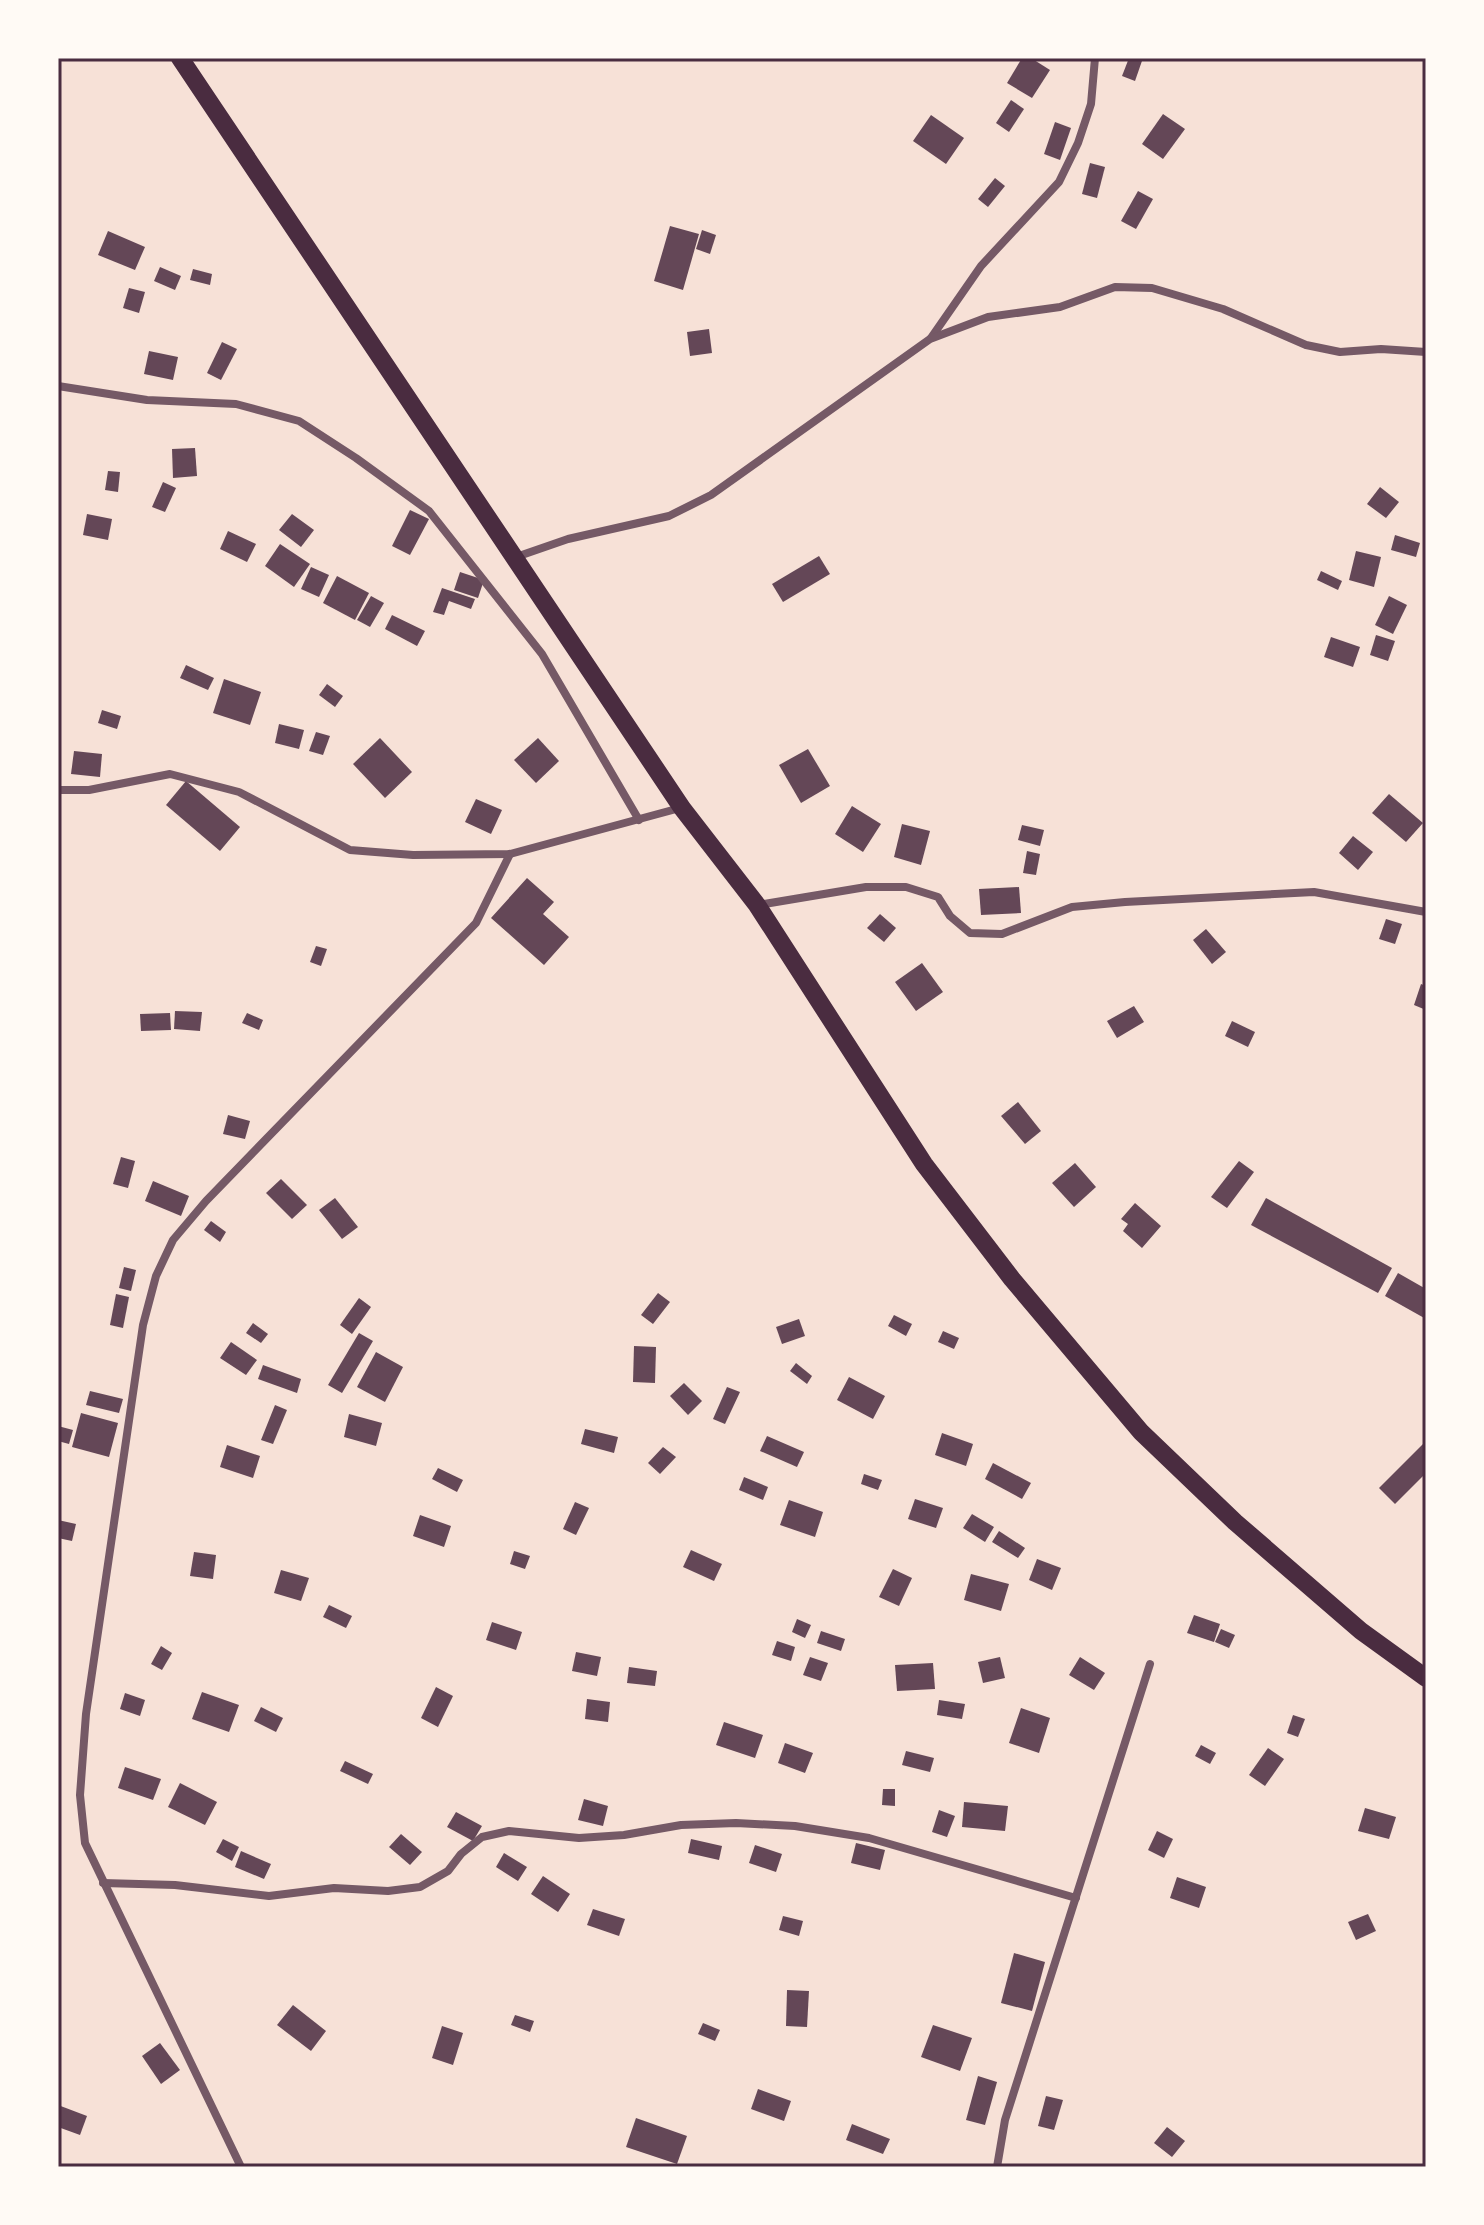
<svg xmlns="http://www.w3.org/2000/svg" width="1484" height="2225" font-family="'Times New Roman',serif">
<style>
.building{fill:#644757}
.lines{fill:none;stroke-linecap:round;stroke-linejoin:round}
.minor{stroke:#755966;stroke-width:8}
.primary{stroke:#4a2c40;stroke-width:18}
.neatline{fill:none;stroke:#4a2c40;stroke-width:3}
</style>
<rect width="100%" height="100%" fill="#f7e1d7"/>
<g class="building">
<polygon points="1022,58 1031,58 1050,70 1032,98 1007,83"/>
<polygon points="1129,58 1143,58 1135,81 1122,76"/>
<polygon points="1011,100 1024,109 1009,132 996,123"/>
<polygon points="1163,114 1185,129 1163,159 1142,144"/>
<polygon points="931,115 964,138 946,164 913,141"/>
<polygon points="1055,122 1071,128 1060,160 1044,154"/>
<polygon points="1090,163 1105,167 1097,198 1082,194"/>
<polygon points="995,178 1005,186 988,207 978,199"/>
<polygon points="1138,191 1153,199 1136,229 1121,221"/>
<polygon points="670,226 699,234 683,290 654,281"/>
<polygon points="702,230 716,235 710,254 696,249"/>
<polygon points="108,231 145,247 135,270 98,255"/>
<polygon points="160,267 181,276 175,290 154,281"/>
<polygon points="193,269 212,274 210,285 190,280"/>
<polygon points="129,288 145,292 139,313 123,308"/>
<polygon points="709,329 712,353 690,356 687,332"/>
<polygon points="222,342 237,349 221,380 207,373"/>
<polygon points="149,351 178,357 173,380 144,374"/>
<polygon points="195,448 197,476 173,478 172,449"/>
<polygon points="108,471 120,472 118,492 105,490"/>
<polygon points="163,482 176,488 165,512 152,507"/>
<polygon points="1380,487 1399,502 1386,518 1367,504"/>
<polygon points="410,510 429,519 410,555 392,546"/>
<polygon points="87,514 112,519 108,540 83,535"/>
<polygon points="292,514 314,530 301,547 279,530"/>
<polygon points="228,531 256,544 247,562 220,549"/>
<polygon points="1395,535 1420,543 1416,557 1391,550"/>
<polygon points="280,544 310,564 294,587 265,566"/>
<polygon points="1356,551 1381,557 1374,587 1349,580"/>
<polygon points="819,556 830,574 783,602 772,584"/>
<polygon points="311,567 329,575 319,597 301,589"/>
<polygon points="1321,571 1342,581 1338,590 1317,580"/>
<polygon points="460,572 484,580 478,598 454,590"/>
<polygon points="337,576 369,593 355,620 323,603"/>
<polygon points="442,588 475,599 471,609 449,601 444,615 433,612"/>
<polygon points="371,596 384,603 370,627 357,620"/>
<polygon points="1389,596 1407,605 1393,634 1375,625"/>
<polygon points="392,615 425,631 417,646 385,629"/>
<polygon points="1376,635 1395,641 1388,661 1370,655"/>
<polygon points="1331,637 1360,647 1353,667 1324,657"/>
<polygon points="186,665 214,678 208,690 180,678"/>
<polygon points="224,679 261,692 250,725 213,713"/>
<polygon points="327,684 343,696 335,707 319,695"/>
<polygon points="102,710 121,716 117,729 98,723"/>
<polygon points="279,724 304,730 299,749 275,743"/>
<polygon points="316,732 330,736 323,755 309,751"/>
<polygon points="380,738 412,772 385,798 353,764"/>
<polygon points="538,738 559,761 536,783 514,760"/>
<polygon points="808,749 830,786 801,803 779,765"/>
<polygon points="74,751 102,754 100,777 71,774"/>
<polygon points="186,781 240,827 220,851 166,805"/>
<polygon points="1389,794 1423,823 1406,842 1372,813"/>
<polygon points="476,799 502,810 491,834 465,822"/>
<polygon points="852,806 881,824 863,852 835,834"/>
<polygon points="902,824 930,831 921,865 894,857"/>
<polygon points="1022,825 1044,830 1040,846 1018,840"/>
<polygon points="1353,836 1373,852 1358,870 1339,853"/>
<polygon points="1027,851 1040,854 1036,875 1023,873"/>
<polygon points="527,878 554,902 543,914 569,937 544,965 491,918"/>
<polygon points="1019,887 1021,913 981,915 979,889"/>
<polygon points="880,914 896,928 884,942 867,928"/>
<polygon points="1386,919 1402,924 1395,944 1379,939"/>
<polygon points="1206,929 1226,952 1212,964 1193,940"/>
<polygon points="316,946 327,949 321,966 310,962"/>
<polygon points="922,963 943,992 916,1011 895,982"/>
<polygon points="1421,984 1426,986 1426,1010 1414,1005"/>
<polygon points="1134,1006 1144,1022 1117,1038 1107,1021"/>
<polygon points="175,1011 202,1012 200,1031 174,1029"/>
<polygon points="170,1013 171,1030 141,1031 140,1014"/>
<polygon points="247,1013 263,1020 259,1030 242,1023"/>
<polygon points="1232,1021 1255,1032 1248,1047 1225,1036"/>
<polygon points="1018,1102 1041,1131 1025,1144 1001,1116"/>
<polygon points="228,1115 250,1121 245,1139 223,1134"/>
<polygon points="121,1157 135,1161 128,1188 113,1184"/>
<polygon points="1239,1161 1254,1172 1227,1208 1211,1197"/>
<polygon points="1075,1163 1096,1187 1074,1207 1052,1183"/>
<polygon points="281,1179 307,1205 292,1219 266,1193"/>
<polygon points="153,1181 189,1196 181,1216 145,1201"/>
<polygon points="335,1198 358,1227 342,1239 319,1210"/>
<polygon points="1266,1198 1392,1268 1378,1293 1251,1225"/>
<polygon points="1135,1203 1161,1226 1142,1248 1123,1231 1128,1224 1121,1219"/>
<polygon points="211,1221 226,1232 220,1242 204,1230"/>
<polygon points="124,1267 136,1270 131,1291 119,1288"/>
<polygon points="1398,1273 1426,1289 1426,1319 1385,1296"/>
<polygon points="658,1293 670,1302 653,1324 641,1315"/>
<polygon points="116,1294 129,1297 123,1328 110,1325"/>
<polygon points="359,1298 371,1307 352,1334 340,1325"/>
<polygon points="894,1315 912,1324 906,1336 888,1326"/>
<polygon points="799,1319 805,1336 782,1344 776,1327"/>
<polygon points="253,1323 268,1334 261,1343 246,1333"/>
<polygon points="943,1331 959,1338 954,1349 938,1342"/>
<polygon points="359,1333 373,1341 342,1393 328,1385"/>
<polygon points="231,1342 257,1360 246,1375 220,1358"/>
<polygon points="634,1346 656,1347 655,1383 633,1382"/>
<polygon points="376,1352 403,1367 385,1402 357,1387"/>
<polygon points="796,1363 812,1376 807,1384 790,1371"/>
<polygon points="263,1365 301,1379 297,1393 258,1379"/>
<polygon points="849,1377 885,1396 873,1419 837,1400"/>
<polygon points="684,1383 702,1401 688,1415 670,1396"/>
<polygon points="727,1387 740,1392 725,1424 713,1419"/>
<polygon points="90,1391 123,1399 119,1413 86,1405"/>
<polygon points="275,1405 287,1410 273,1444 261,1440"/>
<polygon points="81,1413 118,1423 109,1457 72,1447"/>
<polygon points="349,1414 382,1423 376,1446 344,1437"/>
<polygon points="58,1426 73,1430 69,1444 58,1441"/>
<polygon points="585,1429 618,1437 614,1453 581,1444"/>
<polygon points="942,1433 973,1444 966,1466 935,1455"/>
<polygon points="767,1436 804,1452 797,1467 760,1451"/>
<polygon points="1426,1441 1426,1473 1395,1504 1379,1488"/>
<polygon points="227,1445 260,1456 253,1478 220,1467"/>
<polygon points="663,1447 676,1457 660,1474 648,1463"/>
<polygon points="993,1463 1031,1483 1022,1499 985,1479"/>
<polygon points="438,1468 463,1480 457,1492 432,1479"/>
<polygon points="864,1474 882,1480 878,1490 861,1484"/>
<polygon points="744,1477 768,1487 763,1500 739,1490"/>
<polygon points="915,1499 943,1508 936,1528 908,1519"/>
<polygon points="789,1500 823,1512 815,1537 780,1525"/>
<polygon points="575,1502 589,1508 576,1535 563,1529"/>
<polygon points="972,1514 994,1527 985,1542 963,1528"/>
<polygon points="420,1515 451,1526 444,1547 413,1536"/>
<polygon points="58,1520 76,1524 72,1541 58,1538"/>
<polygon points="999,1531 1025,1548 1018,1558 992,1542"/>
<polygon points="691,1550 722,1564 714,1581 683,1567"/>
<polygon points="514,1551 530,1556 525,1569 510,1564"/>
<polygon points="194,1552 216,1555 213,1579 190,1576"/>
<polygon points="1037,1559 1061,1568 1052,1590 1029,1580"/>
<polygon points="893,1569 912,1578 899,1606 879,1597"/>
<polygon points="281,1570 309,1578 301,1601 274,1593"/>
<polygon points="971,1574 1009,1584 1001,1611 964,1600"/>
<polygon points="329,1605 352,1616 346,1628 323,1617"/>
<polygon points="1194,1615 1220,1624 1214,1642 1187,1633"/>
<polygon points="797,1619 811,1625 805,1638 792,1632"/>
<polygon points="492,1622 522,1632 516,1650 486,1640"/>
<polygon points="1221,1629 1235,1635 1229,1648 1215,1642"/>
<polygon points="821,1631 845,1639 841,1651 817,1643"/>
<polygon points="777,1641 795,1647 791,1661 772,1655"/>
<polygon points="161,1646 172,1653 162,1670 151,1664"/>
<polygon points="576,1652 601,1657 597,1676 572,1671"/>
<polygon points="810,1657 828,1663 821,1681 803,1675"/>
<polygon points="1000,1657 1005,1678 983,1683 978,1662"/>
<polygon points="1080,1657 1105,1673 1094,1690 1069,1675"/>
<polygon points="933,1663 935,1689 897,1691 895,1665"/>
<polygon points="629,1667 657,1671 655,1686 627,1683"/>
<polygon points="436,1687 453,1696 438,1727 421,1718"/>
<polygon points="202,1692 239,1705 229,1732 192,1719"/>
<polygon points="125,1693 145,1700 140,1716 120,1709"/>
<polygon points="587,1699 610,1702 608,1722 585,1719"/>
<polygon points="939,1700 965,1704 962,1719 937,1715"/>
<polygon points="261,1707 283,1718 276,1732 254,1721"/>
<polygon points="1021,1708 1050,1718 1039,1753 1009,1743"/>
<polygon points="1293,1715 1305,1719 1298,1737 1287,1733"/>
<polygon points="724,1722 763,1735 755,1758 716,1745"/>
<polygon points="785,1743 813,1753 805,1773 778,1763"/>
<polygon points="1201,1745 1216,1753 1210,1764 1195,1756"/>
<polygon points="1268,1748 1284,1759 1265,1786 1249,1775"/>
<polygon points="906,1751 934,1758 930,1772 902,1765"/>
<polygon points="345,1761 373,1774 368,1784 340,1771"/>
<polygon points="125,1767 161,1779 153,1800 118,1788"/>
<polygon points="180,1783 217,1802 205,1825 168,1807"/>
<polygon points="883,1789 895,1789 895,1806 882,1805"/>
<polygon points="584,1799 608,1806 603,1826 578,1820"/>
<polygon points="964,1802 1008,1806 1005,1831 962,1827"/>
<polygon points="1365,1808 1396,1817 1389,1839 1358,1831"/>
<polygon points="939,1810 955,1816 947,1837 932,1832"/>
<polygon points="456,1812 482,1826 473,1841 447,1827"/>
<polygon points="1157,1831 1173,1839 1164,1858 1148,1850"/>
<polygon points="401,1834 422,1852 410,1865 389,1847"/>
<polygon points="223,1839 239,1847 232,1861 216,1852"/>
<polygon points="691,1839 722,1846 719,1860 688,1853"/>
<polygon points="856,1843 885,1850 880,1870 851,1863"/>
<polygon points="755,1845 782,1854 776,1872 749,1863"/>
<polygon points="241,1851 271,1864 264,1879 235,1867"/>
<polygon points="504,1853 527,1867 518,1881 496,1867"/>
<polygon points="543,1876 570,1894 558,1912 531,1894"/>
<polygon points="1177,1877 1206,1887 1199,1908 1170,1898"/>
<polygon points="593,1909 625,1919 619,1936 587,1925"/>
<polygon points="1368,1914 1376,1931 1356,1940 1348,1922"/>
<polygon points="783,1916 803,1921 799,1936 779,1930"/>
<polygon points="1014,1953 1045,1962 1032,2011 1001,2003"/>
<polygon points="787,1990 809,1991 807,2027 786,2026"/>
<polygon points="293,2005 326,2031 311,2051 277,2025"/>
<polygon points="515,2015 534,2021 530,2032 511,2025"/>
<polygon points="703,2023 720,2030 715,2041 698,2034"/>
<polygon points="933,2025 972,2038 960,2071 921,2057"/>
<polygon points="442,2026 463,2033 453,2065 432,2058"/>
<polygon points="160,2043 180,2070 161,2084 142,2056"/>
<polygon points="978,2076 997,2082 985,2125 966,2120"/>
<polygon points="758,2089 791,2101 784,2121 751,2109"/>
<polygon points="1046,2096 1063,2100 1054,2130 1038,2126"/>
<polygon points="58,2105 87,2116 80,2135 58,2127"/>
<polygon points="636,2118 687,2136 677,2164 626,2147"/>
<polygon points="852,2124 890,2139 883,2154 846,2140"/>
<polygon points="1167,2127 1185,2141 1172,2157 1154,2143"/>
</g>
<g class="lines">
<g class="minor">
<polyline points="931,338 981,266 1059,182 1078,143 1091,104 1095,58"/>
<polyline points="58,386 147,400 236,404 299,421 356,458 429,511 542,654 639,820"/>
<polyline points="516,557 568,539 669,516 711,495 930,339 988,317 1060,307 1115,287 1152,288 1223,309 1306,345 1340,352 1381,349 1426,352"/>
<polyline points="58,790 89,790 170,774 239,792 350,850 413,855 510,854 680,808"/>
<polyline points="758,905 866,887 906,887 938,897 950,916 970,933 1002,934 1072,907 1125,902 1314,892 1426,912"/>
<polyline points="103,1883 175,1885 269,1896 334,1888 388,1891 420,1887 448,1871 461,1854 482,1837 509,1831 579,1838 624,1835 681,1825 736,1823 795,1826 869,1838 1076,1898"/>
<polyline points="241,2167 85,1843 80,1795 86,1714 143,1325 156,1276 173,1240 206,1201 476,923 510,854"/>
<polyline points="997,2167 1005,2120 1150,1664"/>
</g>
<polyline class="primary" points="180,58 682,808 757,905 924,1164 1012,1279 1141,1432 1235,1522 1361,1631 1426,1678"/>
</g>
<rect width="1484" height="2225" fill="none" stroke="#fffaf5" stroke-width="120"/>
<rect x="60" y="60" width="1364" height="2105" class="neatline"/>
</svg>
